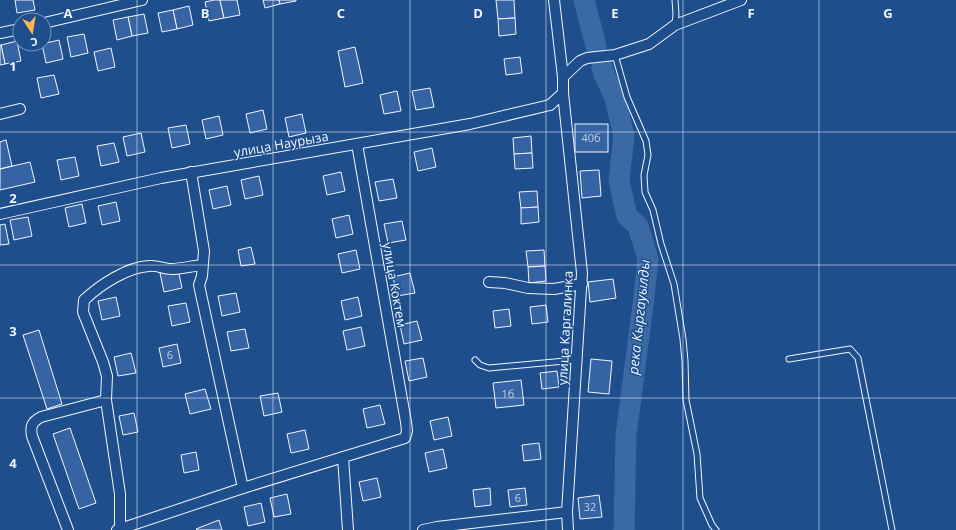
<svg xmlns="http://www.w3.org/2000/svg" width="956" height="530" font-family="'Open Sans',sans-serif">
<style>
.lines{fill:none;stroke-linecap:round;stroke-linejoin:round}
.river{stroke:#3b69a3;stroke-width:21}
.building{fill:#3563a3;stroke:#f2f6ff}
.service-casing{stroke:#f2f6ff;stroke-width:7}
.minor-casing{stroke:#f2f6ff;stroke-width:12}
.service{stroke:#1f4e8c;stroke-width:5}
.minor{stroke:#1f4e8c;stroke-width:10}
.grid{fill:none;stroke:#f2f6ff;stroke-width:1;stroke-opacity:0.55}
.labels{text-anchor:middle;stroke-width:3;stroke-linejoin:round;paint-order:stroke}
.number-label{font-size:11px;fill:#c3d1e8}
.street-label{font-size:13px;fill:#f2f6ff;stroke:#1f4e8c}
.water-label{font-size:14px;font-style:italic;fill:#f2f6ff;stroke:#1f4e8c}
.grid-label{font-size:13px;text-anchor:middle;font-weight:bold;fill:#f2f6ff;stroke:#1f4e8c;stroke-width:3;stroke-linejoin:round;paint-order:stroke}
</style>
<rect width="100%" height="100%" fill="#1f4e8c"/>
<g class="lines">
<g class="river">
<polyline points="584,0 596,46"/>
<polyline points="602,67 604,74 615,98 624,136 619,181 627,216 638,226 648,259 643,305 626,435 624,530"/>
</g>
</g>
<g class="building">
<polygon points="15,0 33,0 35,10 17,13"/>
<polygon points="214,0 220,0 224,18 209,21 205,2"/>
<polygon points="220,0 237,0 240,15 224,18"/>
<polygon points="263,0 279,0 280,4 265,8"/>
<polygon points="279,0 296,0 296,1 280,4"/>
<polygon points="496,0 514,0 515,18 498,19"/>
<polygon points="189,6 193,25 177,29 173,10"/>
<polygon points="173,10 177,29 162,32 158,13"/>
<polygon points="144,14 148,33 132,36 128,17"/>
<polygon points="128,17 132,36 117,40 113,20"/>
<polygon points="515,18 516,34 499,36 498,19"/>
<polygon points="84,34 88,53 71,57 67,37"/>
<polygon points="59,40 63,59 46,63 42,44"/>
<polygon points="17,41 21,61 5,64 1,45"/>
<polygon points="0,45 1,45 5,64 0,65"/>
<polygon points="355,47 363,83 345,87 338,51"/>
<polygon points="111,48 115,67 98,71 94,52"/>
<polygon points="520,57 522,73 506,75 504,59"/>
<polygon points="54,75 59,94 41,98 37,78"/>
<polygon points="430,88 434,107 416,110 412,91"/>
<polygon points="397,91 401,111 384,114 380,95"/>
<polygon points="263,110 267,129 250,133 246,114"/>
<polygon points="302,114 306,133 289,137 285,118"/>
<polygon points="219,116 223,135 206,139 202,120"/>
<rect x="575" y="124" width="33" height="28"/>
<polygon points="186,125 190,144 172,148 168,128"/>
<polygon points="141,133 145,152 127,156 123,137"/>
<polygon points="531,136 532,153 514,154 513,138"/>
<polygon points="6,140 12,166 0,169 30,162 35,182 0,190 0,142"/>
<polygon points="114,143 119,162 101,166 97,146"/>
<polygon points="432,148 436,167 418,171 414,152"/>
<polygon points="532,153 533,168 515,169 514,154"/>
<polygon points="75,157 79,176 61,180 57,160"/>
<polygon points="599,170 601,196 582,198 580,171"/>
<polygon points="341,172 345,191 327,195 323,176"/>
<polygon points="259,176 263,195 245,199 241,180"/>
<polygon points="393,179 397,198 379,201 375,182"/>
<polygon points="227,186 231,205 213,209 209,190"/>
<polygon points="537,191 538,207 521,208 519,192"/>
<polygon points="116,202 120,221 102,225 98,206"/>
<polygon points="82,204 86,223 69,227 65,208"/>
<polygon points="538,207 539,222 521,224 521,208"/>
<polygon points="349,215 353,234 336,238 332,219"/>
<polygon points="28,217 32,236 14,240 10,220"/>
<polygon points="402,221 406,240 388,243 384,224"/>
<polygon points="5,224 9,244 0,245 0,225"/>
<polygon points="251,247 255,264 241,266 238,250"/>
<polygon points="356,250 360,269 342,273 338,254"/>
<polygon points="544,250 545,266 528,267 526,251"/>
<polygon points="545,266 546,281 529,283 528,267"/>
<polygon points="178,269 182,288 164,292 160,273"/>
<polygon points="410,273 415,293 397,296 393,277"/>
<polygon points="613,279 616,298 590,302 588,282"/>
<polygon points="236,293 240,312 222,316 218,296"/>
<polygon points="116,297 120,316 102,320 98,301"/>
<polygon points="358,297 362,316 345,320 341,301"/>
<polygon points="186,303 190,322 172,326 168,306"/>
<polygon points="546,305 548,322 532,324 530,307"/>
<polygon points="509,309 511,326 495,328 493,311"/>
<polygon points="417,321 422,340 404,344 400,325"/>
<polygon points="361,327 365,346 347,350 343,331"/>
<polygon points="245,329 249,348 231,351 227,332"/>
<polygon points="39,330 62,404 47,409 23,335"/>
<polygon points="177,344 181,363 163,367 159,348"/>
<polygon points="131,353 136,373 118,376 114,357"/>
<polygon points="423,358 427,377 409,381 405,361"/>
<polygon points="591,359 612,361 609,394 588,392"/>
<polygon points="557,371 559,387 542,389 540,373"/>
<polygon points="521,380 524,405 496,408 493,383"/>
<polygon points="205,389 211,409 190,414 185,394"/>
<polygon points="278,393 282,412 264,416 260,396"/>
<polygon points="380,405 385,424 367,428 363,409"/>
<polygon points="134,413 138,432 123,435 119,416"/>
<polygon points="448,417 452,436 434,440 430,421"/>
<polygon points="70,428 96,503 79,509 53,434"/>
<polygon points="305,430 309,449 291,453 287,434"/>
<polygon points="539,443 541,459 524,461 522,445"/>
<polygon points="443,449 447,468 429,472 425,453"/>
<polygon points="196,452 199,470 184,473 181,455"/>
<polygon points="377,478 381,497 363,501 359,482"/>
<polygon points="490,488 491,505 475,507 473,490"/>
<polygon points="525,488 527,505 510,507 508,490"/>
<polygon points="287,494 291,514 274,517 270,498"/>
<polygon points="599,495 602,517 580,519 578,498"/>
<polygon points="261,503 265,522 248,526 244,507"/>
<polygon points="219,520 222,530 197,530 196,529"/>
</g>
<g class="lines">
<defs>
<g id="service">
<polyline points="675,0 676,14 675,25"/>
<polyline points="615,55 627,97 646,141 648,155 644,175 645,192 653,210 661,244 674,284 683,339 685,361 686,400 697,454 700,498 712,525 716,530"/>
<polyline points="789,359 850,349 858,358 892,530"/>
<polyline points="475,360 480,365 489,368 576,360"/>
</g>
<g id="minor">
<polyline points="44,23 142,0"/>
<polyline points="0,33 20,29"/>
<polyline points="563,77 580,61 587,58 615,55 649,44 675,25 741,0"/>
<polyline points="0,114 20,109"/>
<polyline points="191,172 204,251 202,276 199,285 243,488"/>
<polyline points="0,214 161,178 470,124 550,105 563,93"/>
<polyline points="489,282 505,283 528,288 554,289 582,284"/>
<polyline points="343,457 348,530"/>
<polyline points="567,512 568,530"/>
<path d="M68,530L32,436C30,426 32,422 41,417L106,400"/>
<polyline points="117,530 243,488 405,438 407,431 406,422 357,144"/>
<path d="M120,530V494L106,400L107,376L103,362L83,312L84,300C100,285 127,267 149,266C157,265 164,269 171,269C181,269 192,266 202,265"/>
<polyline points="423,530 437,527 567,512 582,273 563,93 563,77 554,0"/>
</g>
</defs>
<use href="#service" class="service-casing"/>
<use href="#minor" class="minor-casing"/>
<use href="#service" class="service"/>
<use href="#minor" class="minor"/>
</g>
<path class="grid" d="M137,0V530M273,0V530M410,0V530M546,0V530M683,0V530M819,0V530M0,132H956M0,265H956M0,398H956"/>
<g class="labels">
<g class="number-label">
<text x="591" y="142">40б</text>
<text x="170" y="359">6</text>
<text x="508" y="398">1б</text>
<text x="518" y="502">6</text>
<text x="590" y="511">32</text>
</g>
<g class="street-label">
<text transform="translate(281 144) rotate(-10)" y="5">улица Наурыза</text>
<text transform="translate(395 285) rotate(80)" y="5">улица Коктем</text>
<text transform="translate(565 328) rotate(-87)" y="5">улица Каргалинка</text>
</g>
<g class="water-label">
<text transform="translate(639 317) rotate(-84)" y="5">река Кыргауылды</text>
</g>
</g>
<g class="grid-label">
<text x="68" y="18">A</text>
<text x="205" y="18">B</text>
<text x="341" y="18">C</text>
<text x="478" y="18">D</text>
<text x="615" y="18">E</text>
<text x="751" y="18">F</text>
<text x="888" y="18">G</text>
<text x="13" y="71">1</text>
<text x="13" y="203">2</text>
<text x="13" y="336">3</text>
<text x="13" y="468">4</text>
</g>
<g transform="translate(32 32) rotate(168)"><circle r="19" fill="#1f4e8c" stroke="#7391ba"/>
<path d="M0-3L7 15L0 10L-7 15Z" fill="#ffb74d"/>
<text y="-6" font-size="11" font-weight="bold" text-anchor="middle" fill="#f2f6ff">С</text>
</g>
</svg>
